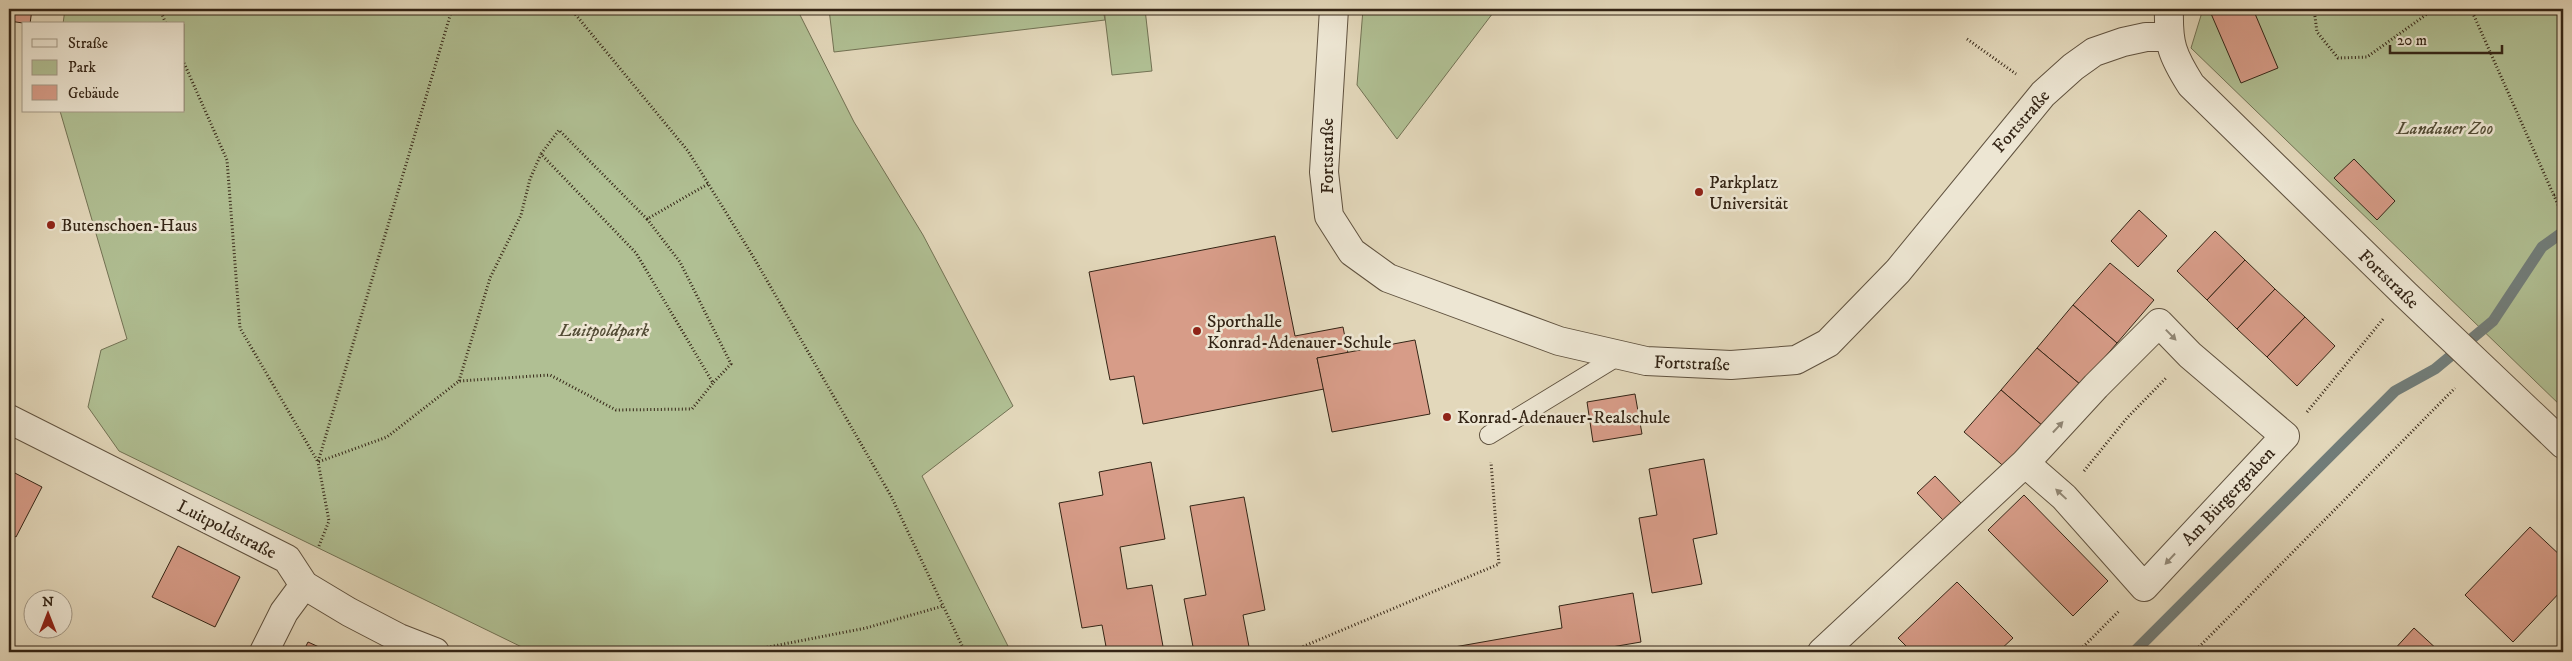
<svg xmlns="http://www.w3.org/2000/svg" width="2572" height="661" font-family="'IM FELL DW Pica',serif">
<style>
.green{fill:#b0bf93;stroke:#727254}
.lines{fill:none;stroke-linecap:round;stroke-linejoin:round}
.stream{stroke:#717d7a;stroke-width:11}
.building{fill:#d79c88;stroke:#342516}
.service-casing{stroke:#60523f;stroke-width:20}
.minor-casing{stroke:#60523f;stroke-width:30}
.path{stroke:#342516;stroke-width:3;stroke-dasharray:1 2.5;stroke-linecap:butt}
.service{stroke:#ede6d3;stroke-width:18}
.minor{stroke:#ede6d3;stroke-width:28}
.oneway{fill:#908674}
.poi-dot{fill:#8f2418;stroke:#ede6d3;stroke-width:2}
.labels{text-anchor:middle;stroke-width:5;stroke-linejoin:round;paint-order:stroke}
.street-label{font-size:18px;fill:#342516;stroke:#ede6d3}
.park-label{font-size:18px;font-style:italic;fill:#534c35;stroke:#ede6d3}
.poi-label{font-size:18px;fill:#342516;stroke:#ede6d3;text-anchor:start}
</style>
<rect width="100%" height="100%" fill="#e3d8bb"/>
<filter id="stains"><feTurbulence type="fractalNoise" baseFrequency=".004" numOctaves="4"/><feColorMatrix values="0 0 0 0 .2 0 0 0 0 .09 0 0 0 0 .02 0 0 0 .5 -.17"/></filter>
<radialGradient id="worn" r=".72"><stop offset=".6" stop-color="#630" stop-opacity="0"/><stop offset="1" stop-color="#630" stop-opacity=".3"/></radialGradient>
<g class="green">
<polygon points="65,9 797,9 854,122 923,235 1013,406 922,476 1011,652 532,652 119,451 88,407 101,350 127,339 60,111 184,111 184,24 63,24"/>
<polygon points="829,9 1103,9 1105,20 834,52"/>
<polygon points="1104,9 1145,9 1152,71 1112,75"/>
<polygon points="1363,9 1496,9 1397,139 1357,85"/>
<polygon points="2203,9 2563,9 2563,408 2191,48"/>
</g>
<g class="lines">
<polyline class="stream" points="2134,652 2395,391 2435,369 2493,321 2542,247 2563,232"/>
</g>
<g class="building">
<polygon points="9,9 32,9 30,24 9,21"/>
<polygon points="2209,9 2253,9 2278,68 2241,83"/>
<polygon points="2354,159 2395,201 2377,220 2334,178"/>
<polygon points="2139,210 2167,236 2138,267 2111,241"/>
<polygon points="2215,231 2245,260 2207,300 2177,271"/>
<polygon points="1275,236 1295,336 1343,327 1348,353 1317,358 1324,389 1143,424 1134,376 1110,380 1089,272"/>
<polygon points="2245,260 2275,289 2237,329 2207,300"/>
<polygon points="2110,263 2154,300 2117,343 2073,305"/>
<polygon points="2275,289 2305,317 2267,357 2237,329"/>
<polygon points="2073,305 2117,343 2081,385 2037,348"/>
<polygon points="2305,317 2335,346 2297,386 2267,357"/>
<polygon points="1415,340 1430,414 1332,432 1317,358"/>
<polygon points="2037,348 2081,385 2044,427 2001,390"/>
<polygon points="2001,390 2044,427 2008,470 1964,432"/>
<polygon points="1635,394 1642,434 1593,442 1587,402"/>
<polygon points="1704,459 1717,534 1693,539 1702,584 1652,593 1639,518 1657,515 1649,469"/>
<polygon points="1151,462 1165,539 1120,547 1127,589 1152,585 1164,652 1107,652 1102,625 1082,628 1059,503 1103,495 1099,472"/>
<polygon points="9,470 42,487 16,537 9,533"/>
<polygon points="1935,476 1961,503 1943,520 1917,493"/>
<polygon points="2024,495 2108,581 2073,616 1988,530"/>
<polygon points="1244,497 1265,610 1243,615 1250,652 1194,652 1184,599 1206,595 1190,506"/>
<polygon points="2530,527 2563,558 2563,589 2513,642 2465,595"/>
<polygon points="178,546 240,577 215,627 152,597"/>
<polygon points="1957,582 2013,638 1998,652 1912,652 1898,638"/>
<polygon points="1633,593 1641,642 1594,650 1594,652 1444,652 1443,649 1562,628 1559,606"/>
<polygon points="2414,628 2440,652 2392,652"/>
<polygon points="308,642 330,652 303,652"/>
</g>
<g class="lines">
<defs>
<polyline id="service" points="1489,435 1620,355"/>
<g id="minor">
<polyline points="1334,9 1324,172 1329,216 1352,252 1388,278 1559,341 1646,361 1731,365 1796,360 1828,343 1898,271 2043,94 2073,67 2094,52 2123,42 2146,37 2168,37"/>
<path d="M2169,9C2168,44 2172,55 2191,85L2405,294L2563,444"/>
<polyline points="9,419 287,559 304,585 349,612 399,638 435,652"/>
<polyline points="264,652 284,612 304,585"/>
<polyline points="1822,652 2025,463 2096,386 2159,323 2190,355 2285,436 2144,587 2064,497 2025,463"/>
</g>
</defs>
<use href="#service" class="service-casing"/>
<use href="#minor" class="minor-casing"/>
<g class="path">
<polyline points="160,9 166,24"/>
<polyline points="571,9 688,151 754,258 891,496 965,652"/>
<polyline points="1547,9 1548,11"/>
<polyline points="2314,9 2317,32 2338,58 2367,57 2434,9"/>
<polyline points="2471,9 2563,216"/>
<polyline points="1967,39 2016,74"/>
<polyline points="184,63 227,160 240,328 318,462 387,437 459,381 550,375 616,410 692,409 713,383"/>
<polyline points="2554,195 2563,192"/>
<polyline points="647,219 680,262 731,364 713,383 636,253 541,154 559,130 647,219 708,184"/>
<polyline points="459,381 490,278 521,215 530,179 541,154"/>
<polyline points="2307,412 2384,318"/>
<polyline points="2084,471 2127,418 2166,378"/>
<polyline points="319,546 329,521 318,462 452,9"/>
<polyline points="743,652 866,628 943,606"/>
<polyline points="1290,652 1499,564 1491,462"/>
<polyline points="2078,652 2120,610"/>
<polyline points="2194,652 2455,388"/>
</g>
<use href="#service" class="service"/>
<use href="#minor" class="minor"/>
</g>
<defs><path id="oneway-solid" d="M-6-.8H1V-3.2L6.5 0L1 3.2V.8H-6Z" transform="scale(1.25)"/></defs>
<g class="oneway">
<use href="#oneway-solid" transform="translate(2171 335) rotate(46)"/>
<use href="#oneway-solid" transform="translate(2058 427) rotate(-47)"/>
<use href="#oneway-solid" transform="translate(2061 494) rotate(-137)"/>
<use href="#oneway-solid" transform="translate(2170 559) rotate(133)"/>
</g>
<g class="poi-dot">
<circle cx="1699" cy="192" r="5"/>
<circle cx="51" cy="225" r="5"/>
<circle cx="1197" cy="331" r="5"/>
<circle cx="1447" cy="417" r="5"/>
</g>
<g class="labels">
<g class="street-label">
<text transform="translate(2021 121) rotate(-49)" y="6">Fortstraße</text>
<text transform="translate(1327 156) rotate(-90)" y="6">Fortstraße</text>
<text transform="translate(2389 279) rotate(44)" y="6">Fortstraße</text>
<text transform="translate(1692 363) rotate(2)" y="6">Fortstraße</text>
<text transform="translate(2228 496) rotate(-47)" y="6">Am Bürgergraben</text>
<text transform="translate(227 529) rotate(27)" y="6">Luitpoldstraße</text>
</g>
<g class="park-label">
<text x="2445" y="134">Landauer Zoo</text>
<text x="604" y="336">Luitpoldpark</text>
</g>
<g class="poi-label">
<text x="1709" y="188">Parkplatz<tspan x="1709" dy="21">Universität</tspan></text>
<text x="61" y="231">Butenschoen-Haus</text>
<text x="1207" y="327">Sporthalle<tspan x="1207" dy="21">Konrad-Adenauer-Schule</tspan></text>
<text x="1457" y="423">Konrad-Adenauer-Realschule</text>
</g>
</g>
<rect width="2572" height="661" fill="none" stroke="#e3d8bb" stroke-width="30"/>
<rect x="10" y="10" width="2552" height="641" fill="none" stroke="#342516" stroke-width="2.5"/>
<rect x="15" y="15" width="2542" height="631" fill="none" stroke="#342516"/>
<rect x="22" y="22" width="162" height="90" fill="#ede6d3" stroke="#a39987"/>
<rect x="32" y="39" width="25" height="8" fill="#ede6d3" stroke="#a39987"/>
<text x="68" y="48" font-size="15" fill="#342516">Straße</text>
<rect x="32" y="60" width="25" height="15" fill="#b0bf93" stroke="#a39987"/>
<text x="68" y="72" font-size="15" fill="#342516">Park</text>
<rect x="32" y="85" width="25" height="15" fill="#d79c88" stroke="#a39987"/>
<text x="68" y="98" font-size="15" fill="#342516">Gebäude</text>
<g transform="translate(48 614)"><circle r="24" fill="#ede6d3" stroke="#a39987"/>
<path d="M0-4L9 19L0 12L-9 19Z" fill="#8f2418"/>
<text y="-8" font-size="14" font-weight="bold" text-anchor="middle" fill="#342516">N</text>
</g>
<path d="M2390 45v8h112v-8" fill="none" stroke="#342516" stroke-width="2.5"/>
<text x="2397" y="45" font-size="15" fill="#342516" stroke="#ede6d3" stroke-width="4" paint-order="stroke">20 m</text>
<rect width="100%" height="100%" filter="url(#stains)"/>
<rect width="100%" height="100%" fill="url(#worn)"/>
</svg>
